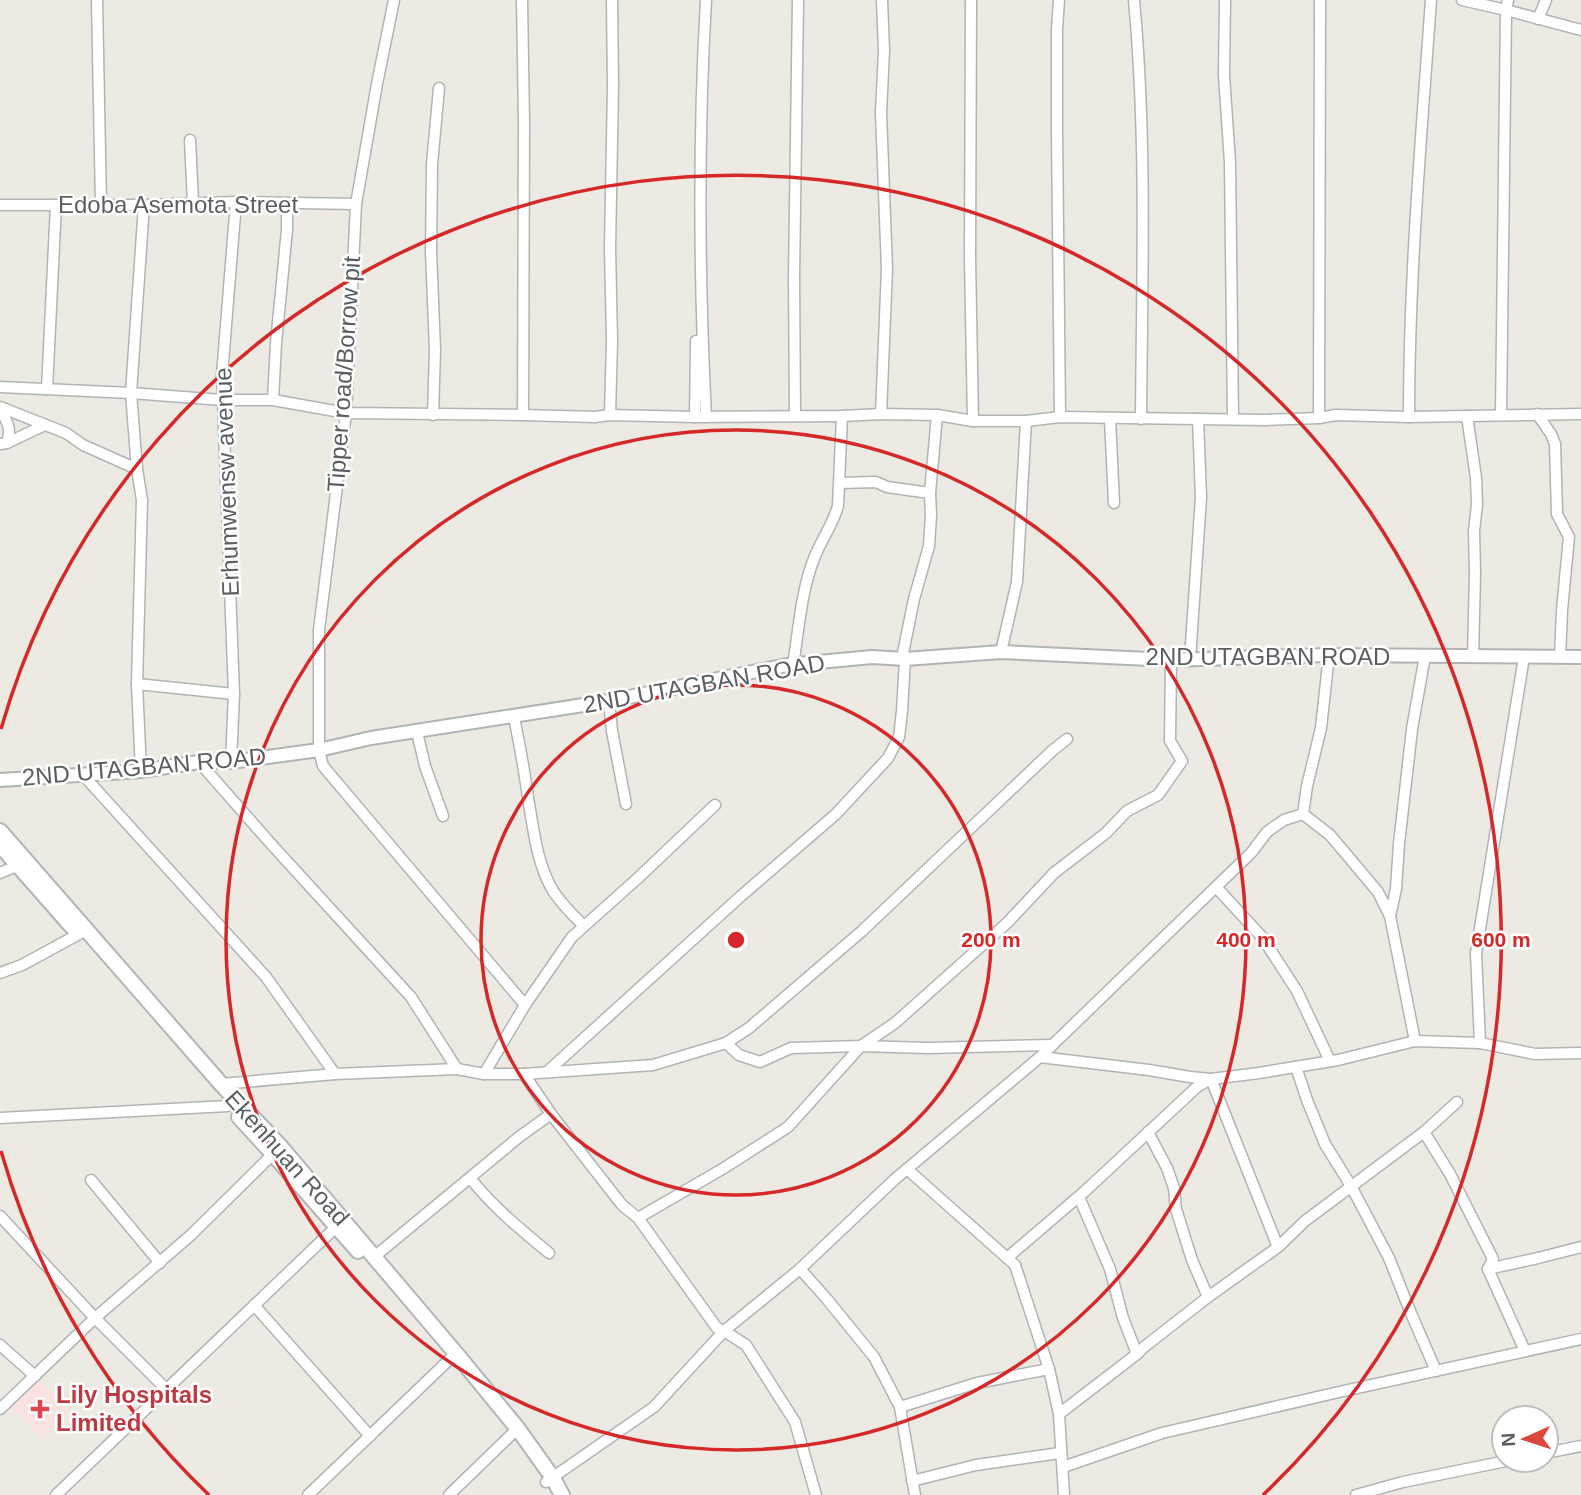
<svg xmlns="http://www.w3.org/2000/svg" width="1581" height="1495" font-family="Helvetica,sans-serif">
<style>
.medical{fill:#f9e2e0}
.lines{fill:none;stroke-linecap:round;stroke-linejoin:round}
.minor-casing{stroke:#b1b4b7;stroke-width:13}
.tertiary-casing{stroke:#b1b4b7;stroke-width:16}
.secondary-casing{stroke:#b2b6ba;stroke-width:18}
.minor{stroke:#fff;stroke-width:10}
.tertiary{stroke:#fff;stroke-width:12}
.secondary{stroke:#fff;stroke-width:14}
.ring{fill:none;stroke:#d62828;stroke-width:3.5}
.health-dot{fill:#e0444e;stroke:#fff;stroke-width:2.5}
.labels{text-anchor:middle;stroke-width:5;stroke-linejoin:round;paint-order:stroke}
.street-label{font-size:24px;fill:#5b5f63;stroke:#fff}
.health-label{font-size:24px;font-weight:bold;fill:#be3a42;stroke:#fff;text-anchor:start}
.centre{fill:#d62828;stroke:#fff;stroke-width:3.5}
.ring-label{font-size:21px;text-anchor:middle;font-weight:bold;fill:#d62828;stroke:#fff;stroke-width:5;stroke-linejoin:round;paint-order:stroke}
</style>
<rect width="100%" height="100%" fill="#edeae3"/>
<polygon class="medical" points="38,1379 69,1412 42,1438 11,1406"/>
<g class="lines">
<defs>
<g id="minor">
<polyline points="97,0 101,205"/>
<polyline points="394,0 377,84 356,204 346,413 319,630 319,750 323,766 525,1005"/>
<polyline points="522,0 524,122 523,415"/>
<path d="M706,0C698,139 699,278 706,417"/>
<polyline points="971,0 970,259 973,421"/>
<polyline points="1059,0 1057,29 1057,131 1060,417"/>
<path d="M1134,0C1147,139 1142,279 1141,419"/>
<polyline points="1225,0 1224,76 1230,162 1233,419"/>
<polyline points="1462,0 1506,10 1581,30"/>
<polyline points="1538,19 1546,0"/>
<polyline points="190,140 193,203"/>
<polyline points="0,205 144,205 236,202 356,204"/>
<polyline points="0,387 131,393 222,400 273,400 346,413 523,415 595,417 610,415 695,417 842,416 881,414 937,415 973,421 1026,421 1060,417 1265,420 1319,418 1336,415 1409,417 1581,414"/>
<polyline points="47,389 56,205"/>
<polyline points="273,400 276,343 287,230 287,204"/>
<polyline points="0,407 66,433 83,445 137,469"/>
<path d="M0,409C7,421 12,429 7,443"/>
<polyline points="881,414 887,269 881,113 884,50 882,0"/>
<polyline points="1537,414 1551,434 1555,444 1557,514 1569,537 1562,610 1560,657"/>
<polyline points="433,415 435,350 431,251 432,164 439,88"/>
<polyline points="610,415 612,341 610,248 613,86 612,0"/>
<polyline points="1501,415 1506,10 1508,0"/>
<polyline points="795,416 794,277 798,0"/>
<polyline points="1467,416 1476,478 1477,504 1474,531 1475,573 1473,657"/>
<polyline points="695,417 696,341"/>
<path d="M1409,417C1409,278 1421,139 1431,0"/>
<polyline points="1110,418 1114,503"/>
<polyline points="1319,418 1320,0"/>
<polyline points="0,444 7,443 45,425"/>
<polyline points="840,483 876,482 887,487 930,493 931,515 929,546 914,599 902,658"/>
<polyline points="930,493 937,415"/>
<polyline points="1001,652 1017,582 1026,421"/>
<polyline points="1190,659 1201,497 1198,419"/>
<path d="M793,665C799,629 801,590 815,556C822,539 833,524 838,506L842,416"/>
<polyline points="137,684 234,694"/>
<polyline points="609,701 612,731 626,804"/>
<path d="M514,717C520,746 525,775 529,804C534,832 537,863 552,889C560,903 572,914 584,926"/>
<polyline points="417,732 425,766 443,816"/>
<polyline points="199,762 272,845 411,997 457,1069"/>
<polyline points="231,762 234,694 222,375 236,202"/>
<polyline points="141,771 137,684 142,500 137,469 131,393 144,205"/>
<polyline points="84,776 266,977 335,1074"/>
<polyline points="1303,814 1330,835 1378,892 1390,916 1415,1041"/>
<polyline points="0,873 17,866"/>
<polyline points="1216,887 1262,937 1297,991 1330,1061"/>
<polyline points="1390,916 1396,889 1399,844 1412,729 1425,656"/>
<polyline points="0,973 22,965 79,934"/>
<polyline points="726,1043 749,1028 862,931 1053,750 1067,739"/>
<polyline points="1480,1043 1476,953 1524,657"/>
<polyline points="1040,1057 1149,1070 1190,1077 1211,1079 1259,1073 1338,1060 1415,1041 1480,1043 1535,1054 1581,1053"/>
<polyline points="1296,1067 1307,1100 1325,1144 1351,1186 1389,1258 1410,1311 1436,1371"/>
<polyline points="548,1071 741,896 836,814 888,758 899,737 902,711 905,659"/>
<polyline points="484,1074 525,1005 572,937 638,878 715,805"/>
<polyline points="524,1074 551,1114 622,1205 638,1218 717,1328 724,1331 746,1345 795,1422 816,1495"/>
<polyline points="221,1084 335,1074 457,1069 484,1074 524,1074 653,1065 726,1043 739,1055 760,1062 791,1048 861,1046 928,1048 1052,1045"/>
<polyline points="0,1118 228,1106"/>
<polyline points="1148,1132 1167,1168 1174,1188 1176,1209 1192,1260 1208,1297"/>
<polyline points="1424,1132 1450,1174 1493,1259 1488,1269 1525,1351"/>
<polyline points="907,1169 1015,1265 1049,1369 1059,1414 1064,1495"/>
<path d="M470,1178C493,1207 521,1230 549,1253"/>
<polyline points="91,1180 160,1263"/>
<polyline points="1079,1197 1110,1269 1123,1318 1137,1354"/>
<polyline points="0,1216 95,1318 166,1389"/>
<polyline points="638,1218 724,1168 788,1127 861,1046 895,1023 1007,923 1054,873 1106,833 1127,811 1158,795 1182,761 1170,741 1171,660"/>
<polyline points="374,1257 519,1137 551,1114"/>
<polyline points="1007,1258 1084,1192 1198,1086 1211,1079 1278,1247"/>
<polyline points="800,1269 826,1298 874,1357 900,1407 915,1495"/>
<polyline points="1488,1269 1538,1258 1581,1247"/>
<polyline points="254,1305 370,1436"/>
<polyline points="0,1345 35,1376"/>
<polyline points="900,1407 977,1383 1049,1369"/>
<polyline points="0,1409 95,1318 191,1235 276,1151"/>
<polyline points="1059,1414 1137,1354 1144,1347 1208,1297 1278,1247 1305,1221 1424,1132 1457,1102"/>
<polyline points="1546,1453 1581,1446"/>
<polyline points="1063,1467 1162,1433 1339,1392 1581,1339"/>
<polyline points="912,1481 976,1465 1060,1453"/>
<polyline points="546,1482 654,1407 724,1331 800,1269 894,1180 1040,1057 1251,853 1267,832 1284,820 1303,814 1307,786 1321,728 1329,655"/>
<polyline points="56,1495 336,1227"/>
<polyline points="308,1495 451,1358"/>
<polyline points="449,1495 513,1433"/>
<polyline points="1356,1495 1403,1482 1511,1460"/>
</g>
<polyline id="tertiary" points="0,780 141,771 199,762 231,762 319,750 371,738 609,701 787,665 872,657 905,659 1001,652 1171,660 1329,655 1581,657"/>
<g id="secondary">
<polyline points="0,831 221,1084 280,1146 459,1357 518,1429 553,1478 562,1495"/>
<polyline points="0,845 73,928"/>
<polyline points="239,1117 273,1154 358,1251"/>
</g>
</defs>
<use href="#minor" class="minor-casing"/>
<use href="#tertiary" class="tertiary-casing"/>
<use href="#secondary" class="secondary-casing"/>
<use href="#minor" class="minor"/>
<use href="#tertiary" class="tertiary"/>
<use href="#secondary" class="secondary"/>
</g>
<g class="ring">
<circle cx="736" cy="940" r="255"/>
<circle cx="736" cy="940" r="510"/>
<path d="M209 1495A765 765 0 0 1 1 1151M1 729A765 765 0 1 1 1263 1495"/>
</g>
<path class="health-dot" d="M36.5 1398.5h7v7h7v7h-7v7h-7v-7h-7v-7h7z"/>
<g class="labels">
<g class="street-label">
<text x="178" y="213">Edoba Asemota Street</text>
<text transform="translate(344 374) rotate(-86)" y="8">Tipper road/Borrow pit</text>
<text transform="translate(227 482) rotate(-92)" y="8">Erhumwensw avenue</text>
<text x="1268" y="665">2ND UTAGBAN ROAD</text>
<text transform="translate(704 684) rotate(-10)" y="8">2ND UTAGBAN ROAD</text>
<text transform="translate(144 767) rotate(-5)" y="8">2ND UTAGBAN ROAD</text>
<text transform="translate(287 1158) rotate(48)" y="8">Ekenhuan Road</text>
</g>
<g class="health-label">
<text x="56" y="1403">Lily Hospitals<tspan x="56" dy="28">Limited</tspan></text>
</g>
</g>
<circle cx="736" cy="940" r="10" class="centre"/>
<g class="ring-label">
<text x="991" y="947">200 m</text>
<text x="1246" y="947">400 m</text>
<text x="1501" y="947">600 m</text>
</g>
<g transform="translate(1525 1439) rotate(267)"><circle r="33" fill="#ffffff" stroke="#bdbfc1" stroke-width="2"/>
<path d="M0-5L12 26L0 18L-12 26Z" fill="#d9473d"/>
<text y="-10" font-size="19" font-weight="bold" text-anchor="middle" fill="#5b5f63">N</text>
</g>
</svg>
